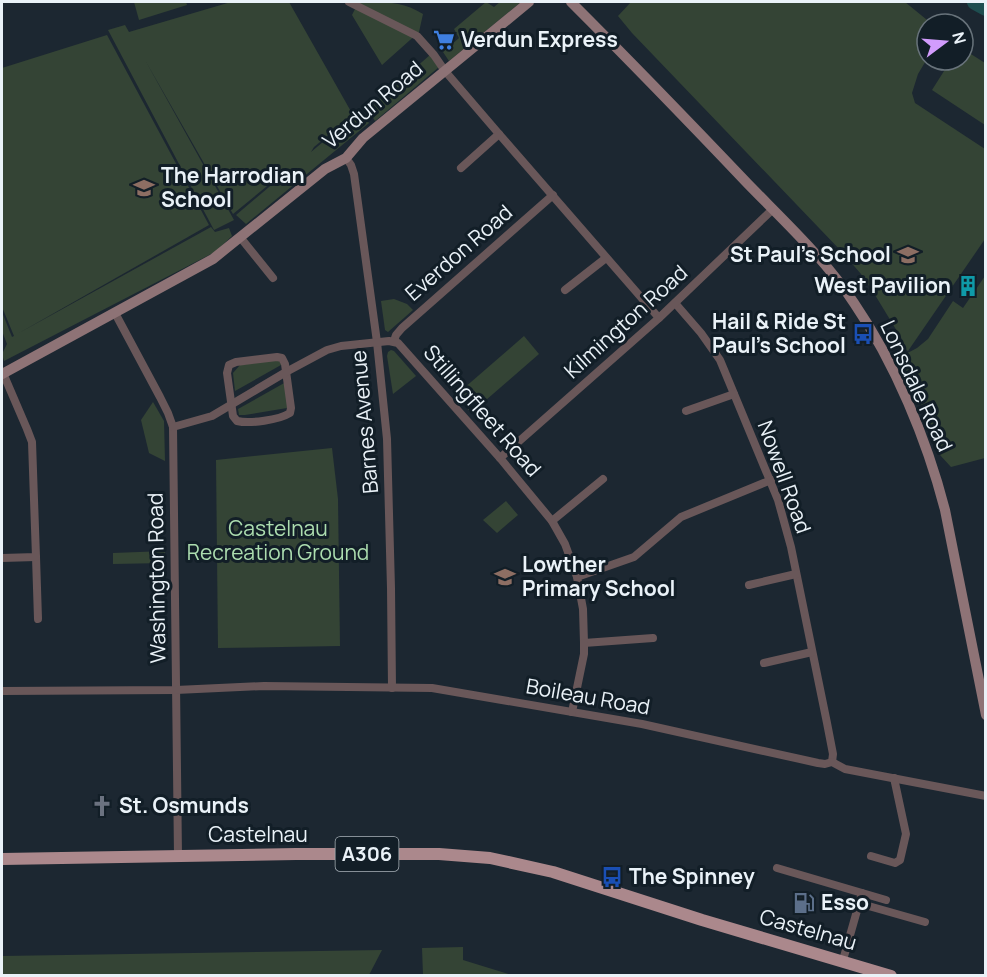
<svg xmlns="http://www.w3.org/2000/svg" width="987" height="977" font-family="Manrope,sans-serif">
<style>
.green{fill:#344435}
.lines{fill:none;stroke-linecap:round;stroke-linejoin:round}
.river{stroke:#1e4e50;stroke-width:16}
.street{stroke:#695759;stroke-width:8}
.secondary{stroke:#8e7376;stroke-width:10}
.primary{stroke:#ab888c;stroke-width:12}
.labels{text-anchor:middle;stroke-width:6;stroke-linejoin:round;paint-order:stroke}
.shield{fill:#121e27;stroke:#a9b2b9;stroke-width:1.5}
.shield-label{font-size:20px;font-weight:bold;fill:#eaf2f8}
.poi-label{font-size:21px;font-weight:bold;fill:#eaf2f8;stroke:#121e27;text-anchor:start}
.street-label{font-size:21px;fill:#eaf2f8;stroke:#121e27}
.park-label{font-size:21px;fill:#acddaf;stroke:#121e27}
</style>
<rect width="100%" height="100%" fill="#1c2731"/>
<g class="green">
<polygon points="134,2 186,2 187,5 139,20"/>
<polygon points="231,2 289,2 353,115 314,147 311,152 354,116 362,114 369,123 246,224 236,215 288,171 283,173 233,214 145,60 234,220 214,230 108,30 125,25 129,32"/>
<path d="M357,2C382,2 401,0 423,14L419,32L382,65L352,15L358,3Z"/>
<polygon points="486,2 494,7 500,2 521,2 449,61 443,52 459,38 454,29"/>
<polygon points="631,2 905,2 932,24 927,24 927,59 918,74 912,93 915,103 985,149 985,239 908,351 900,345 903,341 872,290 861,274 842,252 632,33 618,16"/>
<polygon points="107,35 209,225 19,333 211,227 215,232 229,228 232,236 215,252 4,361 2,354 7,344 2,331 2,312 12,337 14,336 2,307 2,68"/>
<polygon points="963,49 985,63 985,125 932,90 951,60 963,60"/>
<polygon points="430,55 439,67 375,121 368,109"/>
<polygon points="985,276 985,458 951,467 940,455 910,378 900,357 917,348 928,339 953,301 963,308"/>
<polygon points="394,299 407,304 413,310 388,332 385,330 381,301"/>
<polygon points="524,336 539,354 471,413 456,395"/>
<polygon points="391,350 394,351 416,376 393,394 387,356 388,352"/>
<polygon points="277,360 280,362 281,365 235,391 233,373 240,365"/>
<polygon points="286,382 289,404 287,408 245,415 239,415 238,409"/>
<polygon points="153,402 164,421 165,461 149,453 141,420"/>
<polygon points="332,448 338,499 340,646 218,648 216,460"/>
<polygon points="506,501 518,515 497,533 483,520"/>
<polygon points="165,551 165,563 113,564 113,553"/>
<polygon points="463,947 463,960 512,975 423,975 422,948"/>
<polygon points="382,950 369,975 2,975 2,956"/>
</g>
<g class="lines">
<polyline class="river" points="975,2 986,8"/>
<g class="street">
<polyline points="349,2 417,36 434,55 445,71 499,134 659,318"/>
<polyline points="346,158 351,165 354,174 377,342 387,439 391,588 392,688"/>
<polyline points="461,168 499,134"/>
<polyline points="240,237 273,278"/>
<polyline points="565,290 606,258"/>
<polyline points="675,303 701,333 720,360 778,500 791,547 827,723 833,754 832,762"/>
<polyline points="115,313 160,397 168,413 173,427 178,856"/>
<polyline points="394,341 396,335 402,328 553,195"/>
<path d="M277,357L282,358L285,364L291,408L290,413C279,420 250,424 237,421L233,416L227,373L229,365L236,362Z"/>
<polyline points="686,411 734,394"/>
<polyline points="173,427 212,416 286,372 327,350 341,346 389,341 398,343 500,458 552,521 565,544 577,577 583,609 584,643 653,638"/>
<polyline points="500,458 659,318 773,209"/>
<polyline points="552,521 603,479"/>
<polyline points="36,557 38,619"/>
<polyline points="2,558 36,557 32,442 27,429 3,373"/>
<polyline points="577,577 634,557 681,517 771,480"/>
<polyline points="749,585 796,574"/>
<polyline points="764,663 812,652"/>
<polyline points="2,691 176,690 264,686 432,688 642,724 818,763 825,764 832,762 845,769 986,796"/>
<polyline points="572,712 584,654 584,643"/>
<polyline points="871,856 895,863 900,860 906,834 894,778"/>
<polyline points="777,868 886,900"/>
<polyline points="858,903 925,922"/>
<polyline points="843,960 862,893"/>
</g>
<g class="secondary">
<path d="M571,2C631,62 690,123 748,184C785,222 825,259 854,303C895,363 927,440 945,510L986,715"/>
<polyline points="2,374 213,259 325,169 346,158 363,138 529,2"/>
</g>
<polyline class="primary" points="2,859 296,854 439,854 490,858 553,872 702,920 891,976"/>
</g>
<defs>
<symbol id="supermarket-bare" viewBox="-9 -9 18 18"><path d="M-6-5.5h2.5l.6 2H6L4.5 2H-2.5L-4.4-4H-6ZM-1.5 3.2a1.3 1.3 0 1 0 .1 0ZM3 3.2a1.3 1.3 0 1 0 .1 0Z" fill="#3f7fe0" stroke="#121e27" stroke-width="2.5" paint-order="stroke"/></symbol>
<symbol id="school-bare" viewBox="-9 -9 18 18"><path d="M0-5L7-2L0 1L-7-2ZM-4 1L0 2.5L4 1V4Q0 6-4 4Z" fill="#8d6e63" stroke="#121e27" stroke-width="2.5" paint-order="stroke"/></symbol>
<symbol id="building-bare" viewBox="-9 -9 18 18"><path d="M-4-6H4V6H1V3H-1V6H-4ZM-2.5-4.3h1.7v1.8h-1.7ZM.8-4.3h1.7v1.8H.8ZM-2.5-1h1.7V.8h-1.7ZM.8-1h1.7V.8H.8Z" fill="#0f9aa8" stroke="#121e27" stroke-width="2.5" paint-order="stroke"/></symbol>
<symbol id="bus-bare" viewBox="-9 -9 18 18"><path d="M-5-6H5V4H4V6H2V4H-2V6H-4V4H-5ZM-3.5-4V0h7V-4ZM-3.5 1.2v1.5H-2V1.2ZM2 1.2v1.5H3.5V1.2Z" fill="#1a4fb4" stroke="#121e27" stroke-width="2.5" paint-order="stroke"/></symbol>
<symbol id="church-bare" viewBox="-9 -9 18 18"><path d="M-1.2-6h2.4v3.5h3.3v2.4h-3.3V6h-2.4V-.1h-3.3v-2.4h3.3Z" fill="#6b7280" stroke="#121e27" stroke-width="2.5" paint-order="stroke"/></symbol>
<symbol id="fuel-bare" viewBox="-9 -9 18 18"><path d="M-5.5-6h7V0h2V4h1.3V-2.5L3-4.5l.8-.8L6-3V5H2.5V1h-1V6h-7ZM-4.2-4.7v3.2H.2V-4.7Z" fill="#5c6f8a" stroke="#121e27" stroke-width="2.5" paint-order="stroke"/></symbol>
</defs>
<g fill-rule="evenodd">
<use href="#supermarket-bare" x="429" y="25" width="30" height="30"/>
<use href="#school-bare" x="129" y="173" width="30" height="30"/>
<use href="#school-bare" x="893" y="240" width="30" height="30"/>
<use href="#building-bare" x="953" y="271" width="30" height="30"/>
<use href="#bus-bare" x="848" y="319" width="30" height="30"/>
<use href="#school-bare" x="490" y="562" width="30" height="30"/>
<use href="#church-bare" x="87" y="791" width="30" height="30"/>
<use href="#bus-bare" x="597" y="862" width="30" height="30"/>
<use href="#fuel-bare" x="789" y="888" width="30" height="30"/>
</g>
<g class="labels">
<rect class="shield" x="335.5" y="837" width="63" height="34" rx="4.5"/>
<g class="shield-label">
<text x="367" y="861">A306</text>
</g>
<g class="poi-label">
<text x="461" y="47">Verdun Express</text>
<text x="161" y="183">The Harrodian<tspan x="161" dy="24">School</tspan></text>
<text x="891" y="262" text-anchor="end">St Paul's School</text>
<text x="951" y="293" text-anchor="end">West Pavilion</text>
<text x="846" y="329" text-anchor="end">Hail &amp; Ride St<tspan x="846" dy="24">Paul's School</tspan></text>
<text x="522" y="572">Lowther<tspan x="522" dy="24">Primary School</tspan></text>
<text x="119" y="813">St. Osmunds</text>
<text x="629" y="884">The Spinney</text>
<text x="821" y="910">Esso</text>
</g>
<g class="street-label">
<text transform="translate(373 105) rotate(-40)" y="7">Verdun Road</text>
<text transform="translate(459 253) rotate(-41)" y="7">Everdon Road</text>
<text transform="translate(626 322) rotate(-42)" y="7">Kilmington Road</text>
<text transform="translate(916 386) rotate(65)" y="7">Lonsdale Road</text>
<text transform="translate(482 411) rotate(49)" y="7">Stillingfleet Road</text>
<text transform="translate(365 422) rotate(-95)" y="7">Barnes Avenue</text>
<text transform="translate(784 477) rotate(70)" y="7">Nowell Road</text>
<text transform="translate(157 578) rotate(-91)" y="7">Washington Road</text>
<text transform="translate(588 697) rotate(10)" y="7">Boileau Road</text>
<text x="258" y="842">Castelnau</text>
<text transform="translate(808 930) rotate(16)" y="7">Castelnau</text>
</g>
<g class="park-label">
<text x="278" y="536">Castelnau<tspan x="278" dy="24">Recreation Ground</tspan></text>
</g>
</g>
<rect width="987" height="977" fill="none" stroke="#eaf2f8" stroke-width="6"/>
<g transform="translate(945 42) rotate(74)"><circle r="28" fill="#121e27" stroke="#68737b" stroke-width="1.5"/>
<path d="M0-4.5L10 22L0 15L-10 22Z" fill="#d29cfd"/>
<text y="-9" font-size="16" font-weight="bold" text-anchor="middle" fill="#eaf2f8">N</text>
</g>
</svg>
